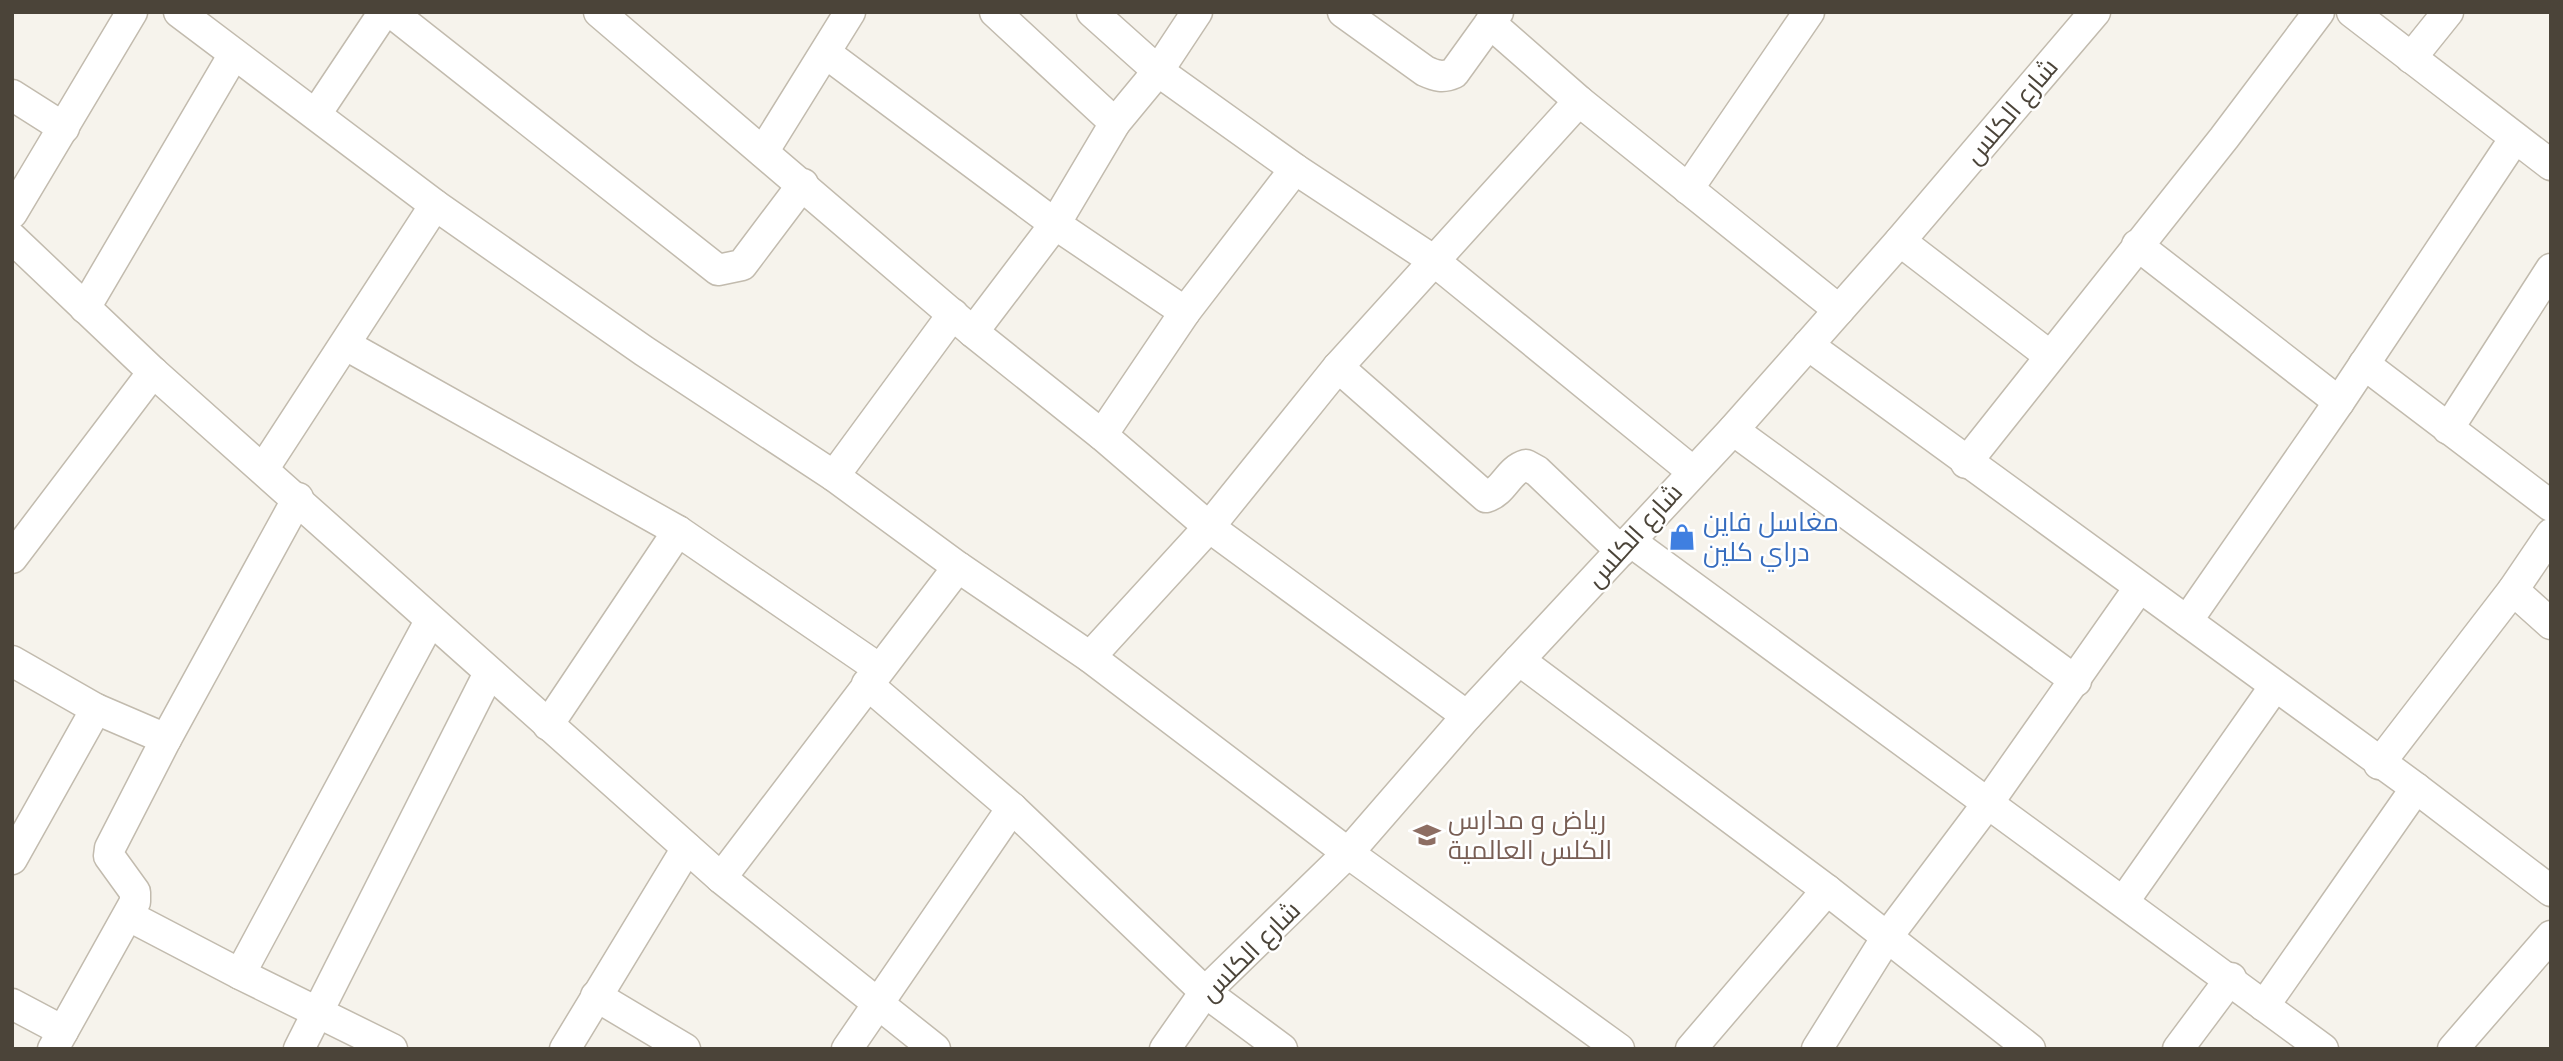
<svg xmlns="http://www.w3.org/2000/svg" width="2563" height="1061" font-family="Mulish,Cairo,sans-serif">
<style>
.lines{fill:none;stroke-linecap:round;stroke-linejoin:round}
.minor-casing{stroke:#c2bbae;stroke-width:33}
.minor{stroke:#fff;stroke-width:30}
.labels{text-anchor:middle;stroke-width:5;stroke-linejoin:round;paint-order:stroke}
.street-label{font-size:26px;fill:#4b4439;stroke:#fff}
.shop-label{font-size:26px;fill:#366cbe;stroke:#fff;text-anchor:start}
.education-label{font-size:26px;fill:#785e54;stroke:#fff;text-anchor:start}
</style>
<rect width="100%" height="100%" fill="#f6f3ec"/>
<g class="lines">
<defs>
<g id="minor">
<polyline points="179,12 435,205 644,351 834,476 958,567 1090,657 1348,853 1619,1049"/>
<polyline points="391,12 718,270 742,265 803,184"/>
<polyline points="599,12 973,332 1102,435 1209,527 1467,716"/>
<polyline points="995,12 1115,123"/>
<polyline points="1092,12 1158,71 1295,169 1433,260 1692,471"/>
<path d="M1343,12L1425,71C1436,76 1443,78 1454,73L1498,12"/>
<polyline points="2352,12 2551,165"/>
<polyline points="1490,23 1579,101 1839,310"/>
<polyline points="827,54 1055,224 1185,312"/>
<polyline points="2411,58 2448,12"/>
<polyline points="12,95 64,128"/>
<polyline points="316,114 384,12"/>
<polyline points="763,152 850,12"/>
<polyline points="1688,189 1809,12"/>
<polyline points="12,213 132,12"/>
<polyline points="12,238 153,372 721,878 935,1049"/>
<polyline points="1900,241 2050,356"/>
<polyline points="2137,245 2339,402"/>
<polyline points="85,308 234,54"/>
<polyline points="973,332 1055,224 1115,123 1158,71 1197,12"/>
<polyline points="346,345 678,531 878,668"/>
<polyline points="1808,345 2416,788 2551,891"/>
<polyline points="2364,364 2551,506"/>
<path d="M1338,367L1486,497C1504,492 1508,470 1526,465L1537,471L1621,551"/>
<polyline points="2448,429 2551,269"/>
<polyline points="1733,430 2076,681"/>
<polyline points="1102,435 1185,312 1295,169"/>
<polyline points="1966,463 2224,138 2319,12"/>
<polyline points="264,468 435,205"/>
<polyline points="834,476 953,314"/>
<polyline points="1630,541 2323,1049"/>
<polyline points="12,558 153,372"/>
<polyline points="2513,590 2551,624"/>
<polyline points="2187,621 2339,402 2515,138"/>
<polyline points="1090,657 1209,527 1338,367 1579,101"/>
<polyline points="1519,660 1827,890 2030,1049"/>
<polyline points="12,661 96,709 166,739"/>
<polyline points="867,684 1012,808 1205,992 1282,1049"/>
<polyline points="548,725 678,531"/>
<polyline points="2379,764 2513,590 2551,534"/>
<polyline points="12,859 96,709"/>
<polyline points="721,878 958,567"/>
<polyline points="2124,901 2275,686"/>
<polyline points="129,916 240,974"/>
<polyline points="596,996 685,1049"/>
<polyline points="12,1004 63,1031"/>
<polyline points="2264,1006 2416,788"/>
<polyline points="53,1049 135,902 135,892 109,856 110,848 166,739 298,498"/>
<polyline points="299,1049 489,673"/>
<polyline points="392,1049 240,974 430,621"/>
<polyline points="565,1049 687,848"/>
<polyline points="847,1049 1012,808"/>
<polyline points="1165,1049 1205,992 1348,853 1467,716 1733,430 1900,241 2095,12"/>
<polyline points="1691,1049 1827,890"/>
<polyline points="1817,1049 1887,937 1988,803 2139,588"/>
<polyline points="2178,1049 2231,978"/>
<polyline points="2453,1049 2551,936"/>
</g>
</defs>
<use href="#minor" class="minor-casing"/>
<use href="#minor" class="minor"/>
</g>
<defs>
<symbol id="shop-bare" viewBox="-9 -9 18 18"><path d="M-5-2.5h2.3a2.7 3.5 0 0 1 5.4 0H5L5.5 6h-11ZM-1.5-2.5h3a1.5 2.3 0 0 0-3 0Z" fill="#3f7fe0" stroke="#fff" stroke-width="2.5" paint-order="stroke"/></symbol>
<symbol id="school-bare" viewBox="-9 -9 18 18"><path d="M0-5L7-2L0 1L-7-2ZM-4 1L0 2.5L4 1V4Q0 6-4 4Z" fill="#8d6e63" stroke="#fff" stroke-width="2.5" paint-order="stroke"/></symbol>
</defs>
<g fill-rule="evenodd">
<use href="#shop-bare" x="1663" y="518" width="38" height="38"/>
<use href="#school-bare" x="1408" y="816" width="38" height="38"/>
</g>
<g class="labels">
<g class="street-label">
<text transform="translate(2011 111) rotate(-50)" y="9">شارع الكلس</text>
<text transform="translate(1634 535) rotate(-48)" y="9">شارع الكلس</text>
<text transform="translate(1250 951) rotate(-45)" y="9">شارع الكلس</text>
</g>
<g class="shop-label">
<text x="1703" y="531">مغاسل فاين<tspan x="1703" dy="30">دراي كلين</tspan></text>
</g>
<g class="education-label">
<text x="1448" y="829">رياض و مدارس<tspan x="1448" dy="30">الكلس العالمية</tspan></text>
</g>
</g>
<rect width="2563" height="1061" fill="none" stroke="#4b4439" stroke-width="28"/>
</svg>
